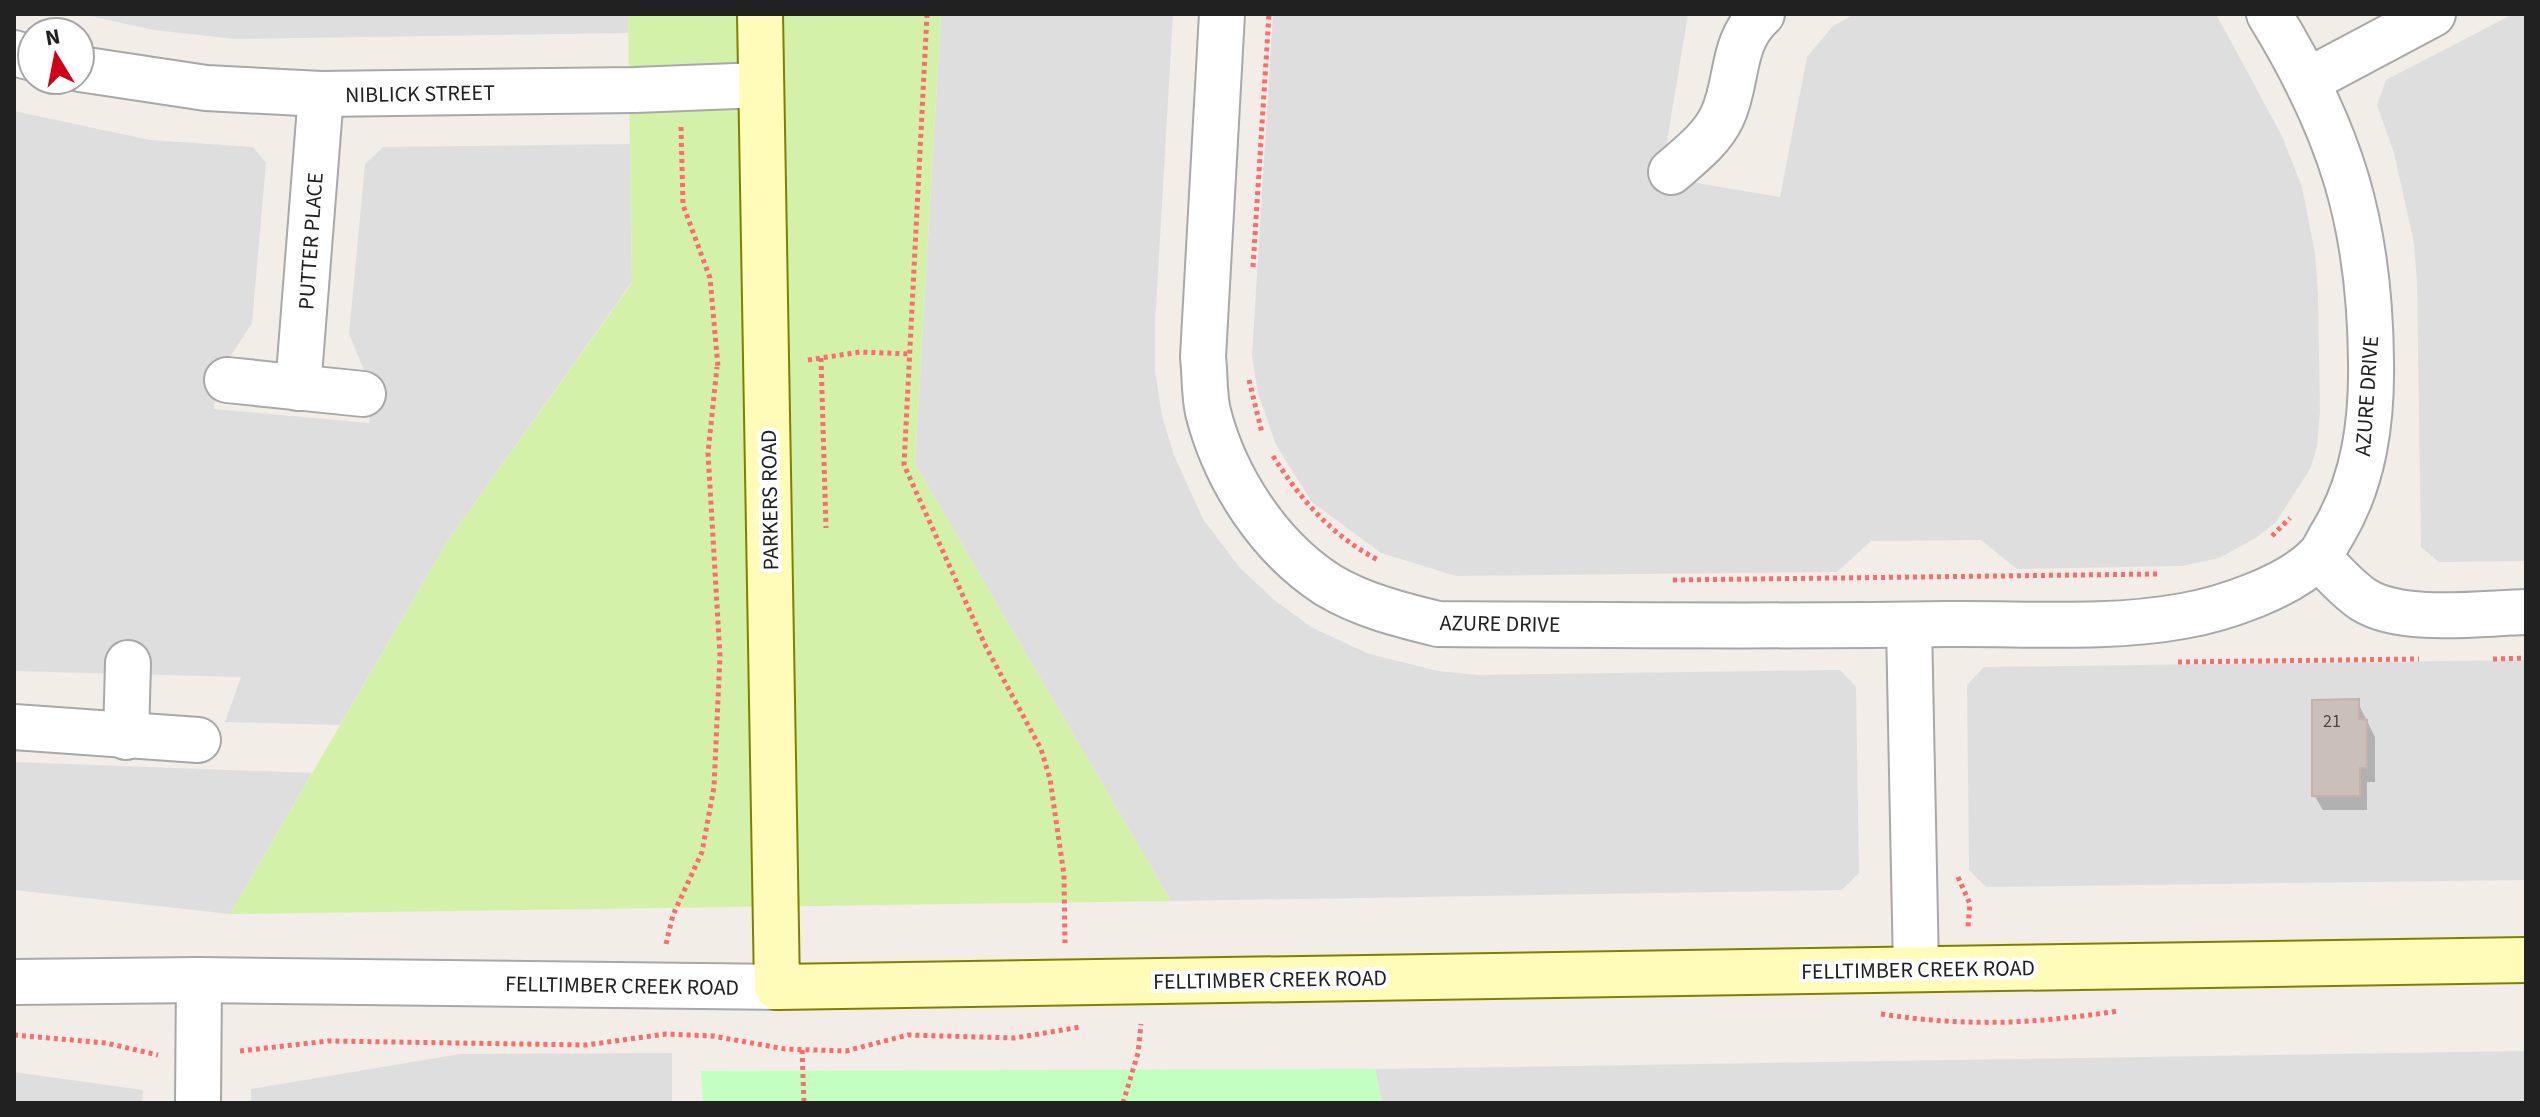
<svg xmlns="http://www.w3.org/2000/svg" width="2540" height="1117" font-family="'Source Sans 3',sans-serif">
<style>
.residential{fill:#dfdede}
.grass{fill:#d4f1a9}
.park{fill:#c3ffc1}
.shadow{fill:#0003}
.building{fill:#cbbfb9;stroke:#c6b2a8;stroke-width:2}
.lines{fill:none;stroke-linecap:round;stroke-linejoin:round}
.minor-casing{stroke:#a8a8a8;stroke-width:48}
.tertiary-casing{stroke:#a8a8a8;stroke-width:48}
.secondary-casing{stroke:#808000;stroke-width:48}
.path{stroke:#ff6b6c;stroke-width:5;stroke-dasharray:4 4;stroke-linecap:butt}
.minor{stroke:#fff;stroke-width:44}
.tertiary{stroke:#fff;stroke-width:44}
.secondary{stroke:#fffbb8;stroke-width:44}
.labels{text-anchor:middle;stroke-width:8;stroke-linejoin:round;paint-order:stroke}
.number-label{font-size:18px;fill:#4c4847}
.street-label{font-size:22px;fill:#212121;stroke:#fff}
</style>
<rect width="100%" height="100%" fill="#f2ede7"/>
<g class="residential">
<polygon points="81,14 628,14 628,33 235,39 154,30"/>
<polygon points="941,14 1173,14 1155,325 1155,371 1162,416 1174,455 1203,519 1240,568 1273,599 1311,627 1369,654 1438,671 1478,675 1840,670 1856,687 1859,873 1842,890 1171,901 915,464"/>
<polygon points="1273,14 1688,14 1661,177 1780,197 1807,57 1833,26 1853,15 2216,14 2282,136 2302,187 2315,253 2318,294 2320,411 2317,447 2310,469 2276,522 2256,538 2219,558 2182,566 2017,569 1981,540 1871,541 1837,572 1456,576 1381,553 1312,502 1276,445 1258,393 1252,356"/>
<polygon points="2513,14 2526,14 2526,561 2439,562 2421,547 2417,282 2414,243 2394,153 2377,105 2386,80"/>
<polygon points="14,111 150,140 253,147 266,163 252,323 217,377 214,409 369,423 374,395 349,334 365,164 383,147 630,144 632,282 447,542 340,725 225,722 241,677 14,671"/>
<polygon points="2526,660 2526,880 1986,887 1969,870 1967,685 1984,667"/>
<polygon points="14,762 312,773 230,914 14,890"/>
<polygon points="2526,1051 2526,1103 1382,1103 1375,1069"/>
<polygon points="672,1053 672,1103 251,1103 251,1089 460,1054"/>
<polygon points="14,1072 143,1090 142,1103 14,1103"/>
</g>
<polygon class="grass" points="628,14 941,14 915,464 1171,901 230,914 447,542 632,283"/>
<polygon class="park" points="1375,1069 1382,1103 703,1103 701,1071"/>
<polygon class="shadow" points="2357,701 2375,737 2375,782 2367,782 2367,810 2323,810 2314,795"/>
<polygon class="building" points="2359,699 2359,719 2367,720 2367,768 2360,768 2360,796 2312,796 2312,700"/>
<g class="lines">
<defs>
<g id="minor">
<path d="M1222,14L1203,357C1205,374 1204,395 1208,412C1225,479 1269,547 1328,585C1361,605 1401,615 1438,624C1607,625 1777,627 1947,624C2025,623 2107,630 2183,616C2224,609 2288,587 2317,558C2324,552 2328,540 2333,533C2364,481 2372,422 2371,362C2370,225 2341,131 2269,14"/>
<polyline points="14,53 32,58"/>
<polyline points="80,69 206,88 321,94 635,90 761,85"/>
<polyline points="2309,80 2433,14"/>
<path d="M1671,172C1689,156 1711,140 1722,117C1739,81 1730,43 1762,14"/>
<polyline points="227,380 363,394"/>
<polyline points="298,388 321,94"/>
<path d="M2318,557C2333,572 2347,589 2364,600C2403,624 2481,613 2526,612"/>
<polyline points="1909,625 1916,969"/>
<polyline points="14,727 198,740"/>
<polyline points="126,737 128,663"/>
<polyline points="198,1103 199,980"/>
</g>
<polyline id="tertiary" points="14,982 199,980 777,987"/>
<polyline id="secondary" points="760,14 777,987 2526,960"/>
</defs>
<use href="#minor" class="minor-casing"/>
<use href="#tertiary" class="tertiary-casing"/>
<use href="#secondary" class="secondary-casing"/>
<g class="path">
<polyline points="927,14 904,465 986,647 1041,749 1050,779 1064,875 1065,943"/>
<polyline points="681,127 683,205 710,278 718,367"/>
<polyline points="1253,267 1269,14"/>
<polyline points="821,358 826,528"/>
<polyline points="808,360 860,352 911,354"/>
<polyline points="1249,380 1262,433"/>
<path d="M1273,456C1301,500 1331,535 1378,560"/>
<polyline points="2272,536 2290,518"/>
<polyline points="1673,580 2159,574"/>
<polyline points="2493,659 2526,658"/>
<polyline points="2178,662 2419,659"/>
<polyline points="1958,877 1970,904 1968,927"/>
<polyline points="666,944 673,915 702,852 714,787 720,656 708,453 717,367"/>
<path d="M1881,1014C1967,1027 2033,1024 2118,1011"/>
<polyline points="14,1035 106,1043 158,1055"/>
<polyline points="802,1050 804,1103"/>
<polyline points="240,1051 328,1041 586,1045 666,1034 713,1036 785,1049 846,1051 908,1035 1015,1038 1080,1027"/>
<polyline points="1123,1103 1138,1053 1141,1024"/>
</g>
<use href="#minor" class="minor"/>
<use href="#tertiary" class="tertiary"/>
<use href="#secondary" class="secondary"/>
</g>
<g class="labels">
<g class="number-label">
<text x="2332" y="727">21</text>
</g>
<g class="street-label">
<text transform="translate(420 93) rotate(-1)" y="8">NIBLICK STREET</text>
<text transform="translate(310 241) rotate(-86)" y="8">PUTTER PLACE</text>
<text transform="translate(2366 396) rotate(-86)" y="8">AZURE DRIVE</text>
<text transform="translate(769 500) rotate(-91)" y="8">PARKERS ROAD</text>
<text transform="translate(1500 623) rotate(1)" y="8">AZURE DRIVE</text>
<text transform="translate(1918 969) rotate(-1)" y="8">FELLTIMBER CREEK ROAD</text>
<text transform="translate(1270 979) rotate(-1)" y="8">FELLTIMBER CREEK ROAD</text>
<text transform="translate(622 985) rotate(1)" y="8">FELLTIMBER CREEK ROAD</text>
</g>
</g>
<rect width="2540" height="1117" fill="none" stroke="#212121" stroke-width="32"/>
<g transform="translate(56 56) rotate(350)"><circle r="38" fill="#ffffff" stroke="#a6a6a6" stroke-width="2"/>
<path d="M0-6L14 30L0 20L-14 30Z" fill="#d20016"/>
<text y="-12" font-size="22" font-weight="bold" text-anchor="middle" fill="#212121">N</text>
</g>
</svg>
